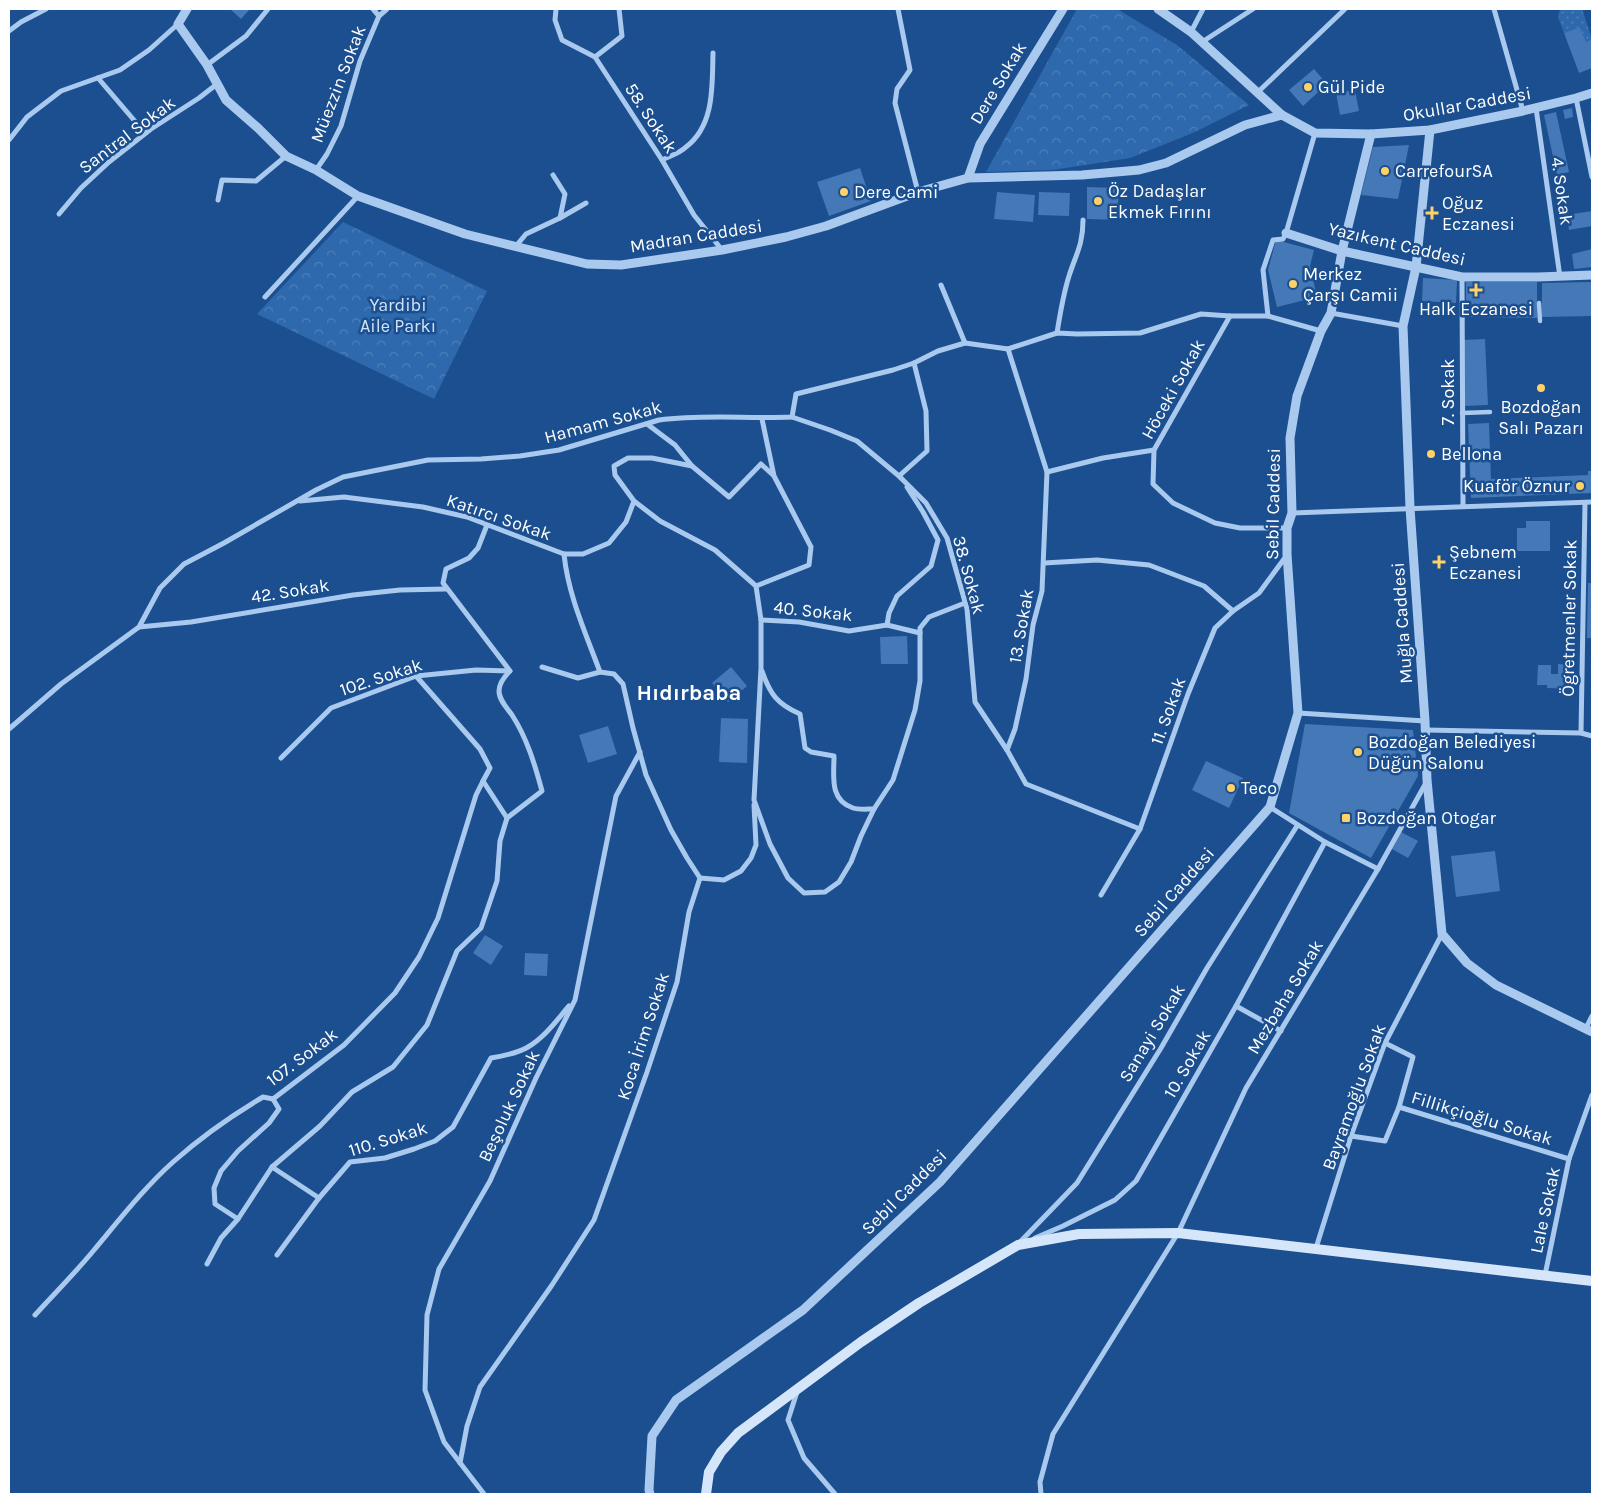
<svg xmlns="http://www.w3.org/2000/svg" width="1601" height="1503" font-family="Karla,sans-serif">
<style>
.grass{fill:url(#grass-dots)}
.park{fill:url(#park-crowns)}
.building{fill:#4478b7}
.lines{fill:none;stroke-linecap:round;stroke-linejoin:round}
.pedestrian{stroke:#a9c9ee;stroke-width:4.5}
.minor{stroke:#a9c9ee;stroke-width:5}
.tertiary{stroke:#a9c9ee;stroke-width:9}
.secondary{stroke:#d6e6fa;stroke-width:10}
.poi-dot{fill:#ffd166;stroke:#1b4f8f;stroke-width:2}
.labels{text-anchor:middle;stroke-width:5;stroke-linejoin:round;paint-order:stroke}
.street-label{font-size:18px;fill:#fff;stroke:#1b4f8f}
.poi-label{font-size:18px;fill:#fff;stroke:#1b4f8f;text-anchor:start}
.park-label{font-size:18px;fill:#cfe3fa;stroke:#1b4f8f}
.district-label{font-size:22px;font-weight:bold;fill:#fff;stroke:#1b4f8f}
</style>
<defs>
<pattern id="grass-dots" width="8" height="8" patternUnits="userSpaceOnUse" patternTransform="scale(1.25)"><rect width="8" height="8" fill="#2e69ad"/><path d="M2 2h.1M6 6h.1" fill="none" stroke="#4d80b9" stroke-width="1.8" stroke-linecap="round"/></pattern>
<pattern id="park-crowns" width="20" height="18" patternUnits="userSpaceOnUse" patternTransform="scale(1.25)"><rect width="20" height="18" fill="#2e69ad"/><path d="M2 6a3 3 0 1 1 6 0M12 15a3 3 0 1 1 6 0" fill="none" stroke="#4d80b9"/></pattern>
</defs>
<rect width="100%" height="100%" fill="#1b4f8f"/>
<polygon class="grass" points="1560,9 1582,9 1592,39 1586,42 1580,27 1564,33 1558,17"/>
<g class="park">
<polygon points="1077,9 1117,9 1177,45 1249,105 1193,133 1130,158 1053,170 986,172"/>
<polygon points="343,222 487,291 434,399 257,314"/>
</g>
<g class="building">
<polygon points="230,9 250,9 241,19"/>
<polygon points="1580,27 1586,42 1592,39 1592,68 1579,73 1564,33"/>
<polygon points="1314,69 1327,84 1303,106 1289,90"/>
<polygon points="1355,90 1359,111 1340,115 1336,93"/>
<polygon points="1572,108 1573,117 1565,119 1563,110"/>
<polygon points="1556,112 1569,172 1557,175 1544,115"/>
<polygon points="1409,145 1398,199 1361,195 1373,147"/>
<polygon points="860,168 871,201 829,216 817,182"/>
<polygon points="1087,187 1119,188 1117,220 1087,219"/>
<polygon points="997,192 1035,195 1033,222 994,219"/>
<polygon points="1039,192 1070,193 1069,216 1038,215"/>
<polygon points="1592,211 1592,226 1569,230 1566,215"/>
<polygon points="1276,240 1314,250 1310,266 1317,297 1277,307 1268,270"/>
<polygon points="1592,249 1592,267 1574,269 1572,254"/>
<polygon points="1423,278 1457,280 1456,303 1422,301"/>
<polygon points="1466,282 1537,282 1537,318 1466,317"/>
<polygon points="1592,282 1592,316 1542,317 1542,283"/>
<polygon points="1485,339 1488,405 1465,406 1462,340"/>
<polygon points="1489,423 1491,479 1588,475 1588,471 1592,471 1592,493 1471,498 1468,424"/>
<polygon points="1526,521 1550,521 1550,551 1517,551 1517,528 1526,528"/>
<polygon points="1588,583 1592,583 1592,638 1587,638"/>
<polygon points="907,636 908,664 881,664 880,637"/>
<polygon points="1558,664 1573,665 1572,689 1547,688 1547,685 1537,685 1538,665 1551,665 1551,674 1558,674"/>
<polygon points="731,667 747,686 728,702 712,683"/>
<polygon points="721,718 748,719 747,763 719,762"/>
<polygon points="1305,724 1413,730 1418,776 1371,858 1289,813"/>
<polygon points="608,726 617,754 588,763 579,735"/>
<polygon points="1206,761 1243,778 1229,808 1192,790"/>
<polygon points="1401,832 1418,841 1408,858 1392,849"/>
<polygon points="1495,851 1500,891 1456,897 1451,856"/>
<polygon points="485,935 503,946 491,965 473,953"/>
<polygon points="525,953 548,954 547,976 524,975"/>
</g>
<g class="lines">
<g class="pedestrian">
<polyline points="1539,303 1540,321"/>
<polyline points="1462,413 1490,412"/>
</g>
<g class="minor">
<polyline points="373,9 379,16"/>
<polyline points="556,9 555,20 562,40 595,57 662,160 694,215 722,250"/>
<polyline points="898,9 910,70 897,89 895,103 918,192"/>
<polyline points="1494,9 1523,111"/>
<polyline points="9,31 21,22 46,9"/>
<polyline points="1191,32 1203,9"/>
<polyline points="1202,42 1253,9"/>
<polyline points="595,57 622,36 619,9"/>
<polyline points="207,65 246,36 268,9"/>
<polyline points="98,78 145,133"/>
<polyline points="1258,92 1345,9"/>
<polyline points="1576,98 1592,177"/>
<polyline points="1536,108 1560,277"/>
<polyline points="9,140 27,117 61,91 120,70 149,50 178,24"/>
<path d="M662,160C670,156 680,153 686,147C715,125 712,85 713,53"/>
<polyline points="316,170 327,154 341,126 360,61 379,16 387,9"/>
<polyline points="553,175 565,194 560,218"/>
<polyline points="218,200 222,180 256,181 286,156"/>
<polyline points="59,214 81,188 109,162 151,129 199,98 217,84"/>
<polyline points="516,246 526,234 560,218 586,203"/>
<polyline points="1462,277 1463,506"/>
<polyline points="941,285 965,343"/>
<polyline points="265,297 358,196"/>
<polyline points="1331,313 1403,326"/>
<polyline points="1230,316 1154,450 1153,484 1173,503 1215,523 1240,528 1287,528"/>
<polyline points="1268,316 1263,270 1273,240 1283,239 1286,233 1315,133"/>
<path d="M1057,333C1060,314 1063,295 1069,276C1076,254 1083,245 1083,220"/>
<polyline points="792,417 830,430 857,441 899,476 926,503 947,538 967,609 975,702 1007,750 1026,784 1140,829"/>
<polyline points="647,424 675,445 692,466 729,497 761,464 773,475"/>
<polyline points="692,466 652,458 628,458 614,466 615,475 634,501 660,521 715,550 756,586 761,620 761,668 754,800 770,844 788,878 804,893 825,892 839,882 851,862 861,836 874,809 893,780 915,710 920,681 920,628 929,617 965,603"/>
<polyline points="1047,472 1103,458 1154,450"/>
<polyline points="901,478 899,476 927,451 926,411 914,363"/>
<polyline points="300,501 344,497 423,507 467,517 564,554 583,554 609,543 626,522 634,501"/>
<polyline points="1292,513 1592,502"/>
<polyline points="1044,563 1097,560 1149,565 1204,586 1233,611"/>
<polyline points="756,586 809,565 811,547 774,476 762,419"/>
<polyline points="761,620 799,622 849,631 887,625 920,633"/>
<polyline points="887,625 889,613 897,596 931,566 938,540 923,512 907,487"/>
<polyline points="139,627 191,622 353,595 400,590 446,589"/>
<polyline points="542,667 578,678 600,672"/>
<path d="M762,671C770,694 777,704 800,714L805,748L811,752L834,756C834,776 829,800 853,808C859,810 868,809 874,809"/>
<polyline points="416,676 480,749 490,768 483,781 507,818"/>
<polyline points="1298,713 1425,721"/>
<path d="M9,729L61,684L139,627L160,588L184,564L224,543L316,490L343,477L428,460L481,459L520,456L559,450L659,420C703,414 748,419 792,417L796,394L893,370L914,363L938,351L965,343L1008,349L1057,333L1077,334L1140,333L1201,314L1230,316H1268L1321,331"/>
<polyline points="1426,730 1581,733 1592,736"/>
<polyline points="1581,733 1585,503"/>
<polyline points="1007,750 1015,729 1026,679 1033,625 1042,591 1047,472 1008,349"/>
<polyline points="281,758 331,708 416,676 476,670 510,671"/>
<polyline points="1270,807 1325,842 1378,869"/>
<polyline points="700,878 724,880 741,871 751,858 756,845 754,805"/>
<polyline points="1101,895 1140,829 1188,694 1215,628 1233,611 1259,593 1287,555"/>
<polyline points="1236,1006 1281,1031"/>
<polyline points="1586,1028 1592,1016"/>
<polyline points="1385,1043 1413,1057 1399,1107"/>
<polyline points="1351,1136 1385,1141 1399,1107 1569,1159"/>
<polyline points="272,1167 319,1198"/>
<polyline points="238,1219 215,1204 214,1188 221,1171 238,1151 269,1123 279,1109 273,1099"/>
<polyline points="1035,1238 1063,1226 1115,1200 1136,1181 1236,1006 1325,842"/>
<polyline points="1020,1242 1077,1183 1161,1048 1207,968 1297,826"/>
<polyline points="1316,1248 1351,1136 1385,1043 1442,934"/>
<path d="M277,1255L319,1198L350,1162L385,1158L414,1149L435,1141L453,1127L491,1058C503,1056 518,1053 528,1047C545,1037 557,1020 569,1006"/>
<path d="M207,1264L221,1238L238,1219L272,1167L320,1126L352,1092L393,1067L427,1025L457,951L481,928L497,881L500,841L507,818L542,791C535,765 527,738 512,715C507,708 499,700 499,691C499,683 504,677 510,671L443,583L446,569L469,558L478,548L487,525"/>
<polyline points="1545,1275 1569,1159 1592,1095"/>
<path d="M35,1315C55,1293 76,1272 94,1250C120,1219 144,1188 173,1162C201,1137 231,1116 263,1097L273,1099L344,1045L395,993L419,957L438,918L476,795L483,781"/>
<polyline points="797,1392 788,1420 804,1458 835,1494"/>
<path d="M460,1463L467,1426L480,1387L552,1285L594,1220L647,1072L677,982L689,912L700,878L687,858L671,830L646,775L633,728L623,684L614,674L600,672C586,634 568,595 564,554"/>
<polyline points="484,1494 444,1442 425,1390 427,1315 439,1269 490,1181 536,1078 575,1000 616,796 640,752"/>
<polyline points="1041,1494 1040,1482 1053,1434 1178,1233 1246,1088 1378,869 1427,781"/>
</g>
<g class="tertiary">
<polyline points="187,9 178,24 207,65 226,100 258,128 286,156 316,170 358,196 465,234 587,264 621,265 655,260 722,250 786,237 826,226 918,192 968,178 1082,175 1139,170 1166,163 1245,125 1282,115"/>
<polyline points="1158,9 1191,32 1282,115 1315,133 1371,134 1430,130 1523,111 1576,98 1592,93"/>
<polyline points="1430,130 1416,267 1403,326 1410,508 1425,721 1427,780 1442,934 1467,963 1496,985 1592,1032"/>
<polyline points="968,178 980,144 1063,9"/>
<polyline points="1286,233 1342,251 1462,277 1538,277 1592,275"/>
<polyline points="650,1494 649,1490 652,1436 676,1400 803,1310 940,1182 1270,807 1298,713 1287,554 1287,528 1292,513 1290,438 1297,396 1321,331 1331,313 1342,251 1371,134"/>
</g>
<polyline class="secondary" points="706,1494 709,1472 721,1452 738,1433 861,1342 919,1303 1018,1245 1079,1234 1178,1233 1592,1281"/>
</g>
<g class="poi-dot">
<circle cx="1308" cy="87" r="5"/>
<circle cx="1385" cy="171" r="5"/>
<circle cx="844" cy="192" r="5"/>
<circle cx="1098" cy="201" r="5"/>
<path d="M1429.5 205.5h5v5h5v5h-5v5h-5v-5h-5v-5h5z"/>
<circle cx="1293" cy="284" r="5"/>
<path d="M1473.5 282.5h5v5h5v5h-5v5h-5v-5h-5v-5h5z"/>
<circle cx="1541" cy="388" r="5"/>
<circle cx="1431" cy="454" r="5"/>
<circle cx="1580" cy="486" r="5"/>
<path d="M1436.5 554.5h5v5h5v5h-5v5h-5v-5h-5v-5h5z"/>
<circle cx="1358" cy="752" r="5"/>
<circle cx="1231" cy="788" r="5"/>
<rect x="1341" y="813" width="10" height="10" rx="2.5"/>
</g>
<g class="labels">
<g class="street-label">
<text transform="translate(998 83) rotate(-59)" y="6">Dere Sokak</text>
<text transform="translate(338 84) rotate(-69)" y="6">Müezzin Sokak</text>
<text transform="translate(1467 104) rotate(-10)" y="6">Okullar Caddesi</text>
<text transform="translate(651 118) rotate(57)" y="6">58. Sokak</text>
<text transform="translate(127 135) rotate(-37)" y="6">Santral Sokak</text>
<text transform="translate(1562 191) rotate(82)" y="6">4. Sokak</text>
<text transform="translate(696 236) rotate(-9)" y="6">Madran Caddesi</text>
<text transform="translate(1397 244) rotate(13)" y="6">Yazıkent Caddesi</text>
<text transform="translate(1173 389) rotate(-61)" y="6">Höceki Sokak</text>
<text transform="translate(1448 392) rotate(-90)" y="6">7. Sokak</text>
<text transform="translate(603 422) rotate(-15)" y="6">Hamam Sokak</text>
<text transform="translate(1273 504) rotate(-89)" y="6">Sebil Caddesi</text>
<text transform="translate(499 517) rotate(19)" y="6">Katırcı Sokak</text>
<text transform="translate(969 575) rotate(75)" y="6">38. Sokak</text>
<text transform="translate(290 591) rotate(-9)" y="6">42. Sokak</text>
<text transform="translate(813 611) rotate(6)" y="6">40. Sokak</text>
<text transform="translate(1569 618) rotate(-89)" y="6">Ögretmenler Sokak</text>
<text transform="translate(1402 623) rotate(-94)" y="6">Muğla Caddesi</text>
<text transform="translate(1021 626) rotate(-80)" y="6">13. Sokak</text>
<text transform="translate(381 677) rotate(-18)" y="6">102. Sokak</text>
<text transform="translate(1168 711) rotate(-70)" y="6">11. Sokak</text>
<text transform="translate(1174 892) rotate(-49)" y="6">Sebil Caddesi</text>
<text transform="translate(1285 997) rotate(-59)" y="6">Mezbaha Sokak</text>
<text transform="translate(1152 1033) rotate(-59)" y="6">Sanayi Sokak</text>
<text transform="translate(643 1036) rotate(-72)" y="6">Koca İrim Sokak</text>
<text transform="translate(302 1057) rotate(-37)" y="6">107. Sokak</text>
<text transform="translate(1187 1064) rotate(-60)" y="6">10. Sokak</text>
<text transform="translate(1354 1097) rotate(-70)" y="6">Bayramoğlu Sokak</text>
<text transform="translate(509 1106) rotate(-65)" y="6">Beşoluk Sokak</text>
<text transform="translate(1482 1118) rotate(17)" y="6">Fillikçioğlu Sokak</text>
<text transform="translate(388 1139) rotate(-17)" y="6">110. Sokak</text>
<text transform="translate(904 1192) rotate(-45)" y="6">Sebil Caddesi</text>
<text transform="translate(1545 1210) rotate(-78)" y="6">Lale Sokak</text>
</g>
<g class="poi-label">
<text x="1318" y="93">Gül Pide</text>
<text x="1395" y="177">CarrefourSA</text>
<text x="1108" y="197">Öz Dadaşlar<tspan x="1108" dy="21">Ekmek Fırını</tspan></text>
<text x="854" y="198">Dere Cami</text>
<text x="1442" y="209">Oğuz<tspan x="1442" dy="21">Eczanesi</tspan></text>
<text x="1303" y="280">Merkez<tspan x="1303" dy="21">Çarşı Camii</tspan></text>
<text x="1476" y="315" text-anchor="middle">Halk Eczanesi</text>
<text x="1541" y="413" text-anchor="middle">Bozdoğan<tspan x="1541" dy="21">Salı Pazarı</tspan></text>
<text x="1441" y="460">Bellona</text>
<text x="1570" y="492" text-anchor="end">Kuaför Öznur</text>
<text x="1449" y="558">Şebnem<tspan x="1449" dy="21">Eczanesi</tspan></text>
<text x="1368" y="748">Bozdoğan Belediyesi<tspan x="1368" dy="21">Düğün Salonu</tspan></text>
<text x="1241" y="794">Teco</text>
<text x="1356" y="824">Bozdoğan Otogar</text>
</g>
<g class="park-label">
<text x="398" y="311">Yardibi<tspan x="398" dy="21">Aile Parkı</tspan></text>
</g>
<g class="district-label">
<text x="689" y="700">Hıdırbaba</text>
</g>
</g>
<rect width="1601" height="1503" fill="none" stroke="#ffffff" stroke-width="20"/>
</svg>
